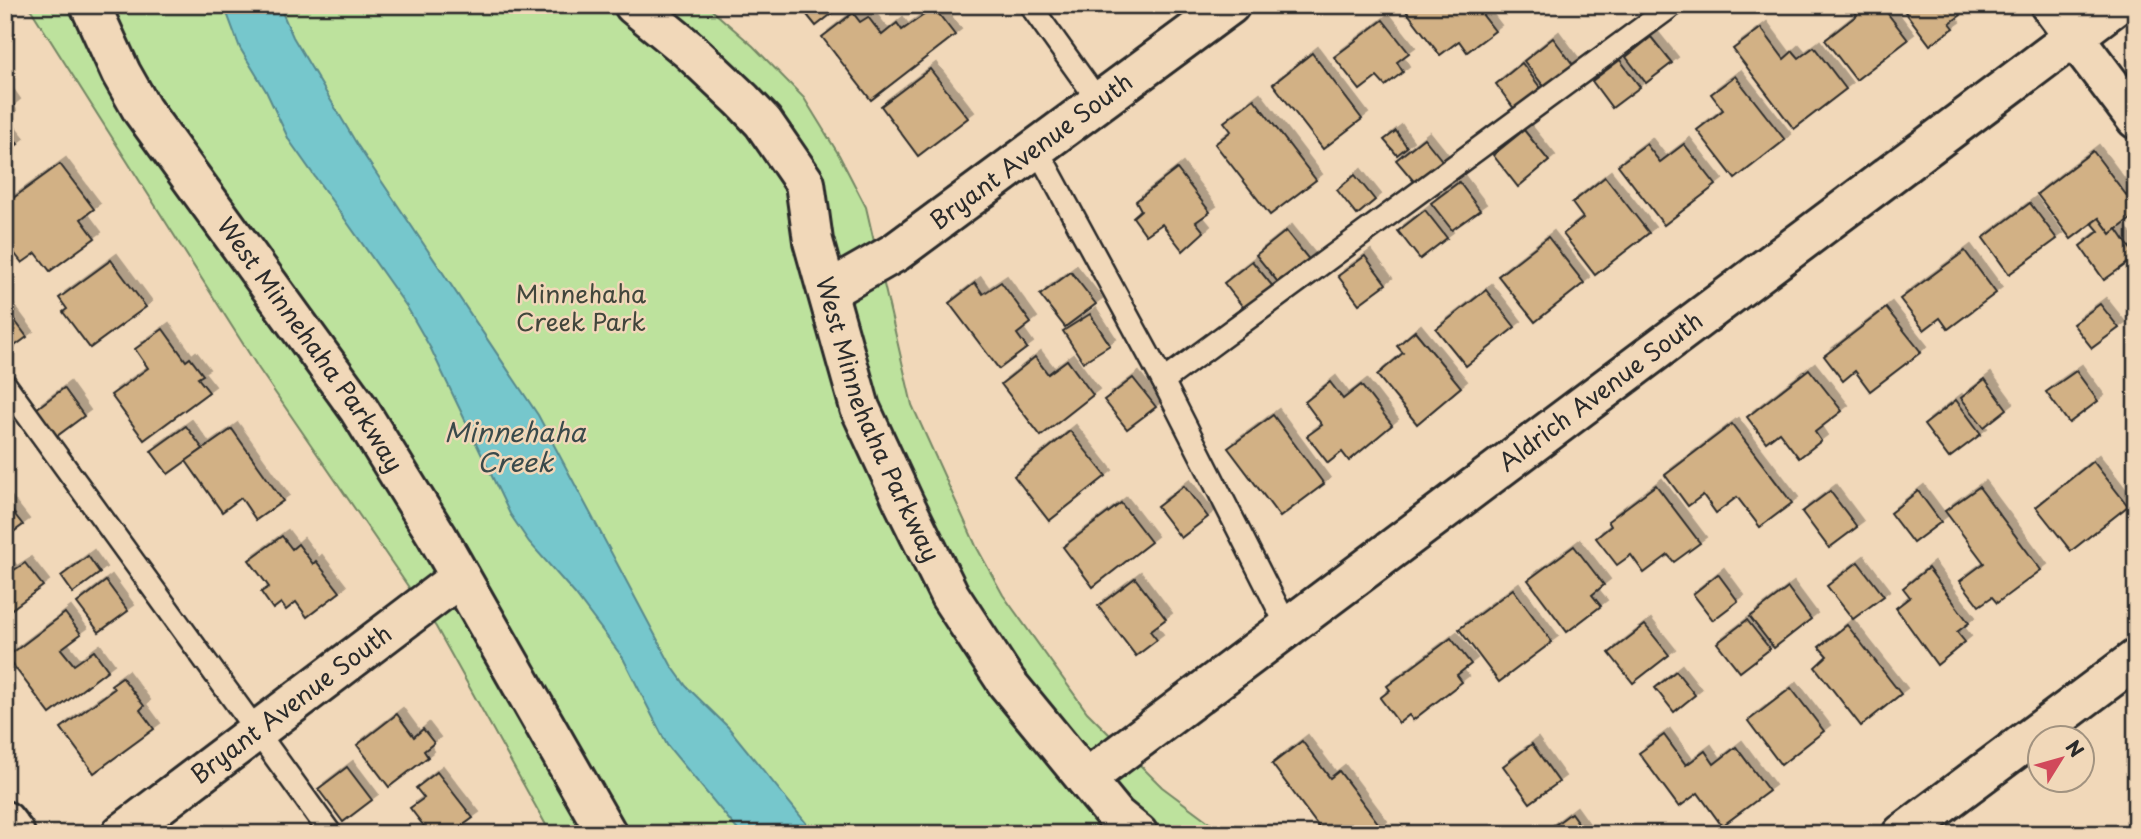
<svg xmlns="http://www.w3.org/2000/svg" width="2141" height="839" font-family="'Playpen Sans',sans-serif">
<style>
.green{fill:#bde29d;stroke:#748664;stroke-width:2}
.water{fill:#76c7cc;stroke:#58898c;stroke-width:2}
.building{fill:#d2b185;stroke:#2b2b2b;stroke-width:2;filter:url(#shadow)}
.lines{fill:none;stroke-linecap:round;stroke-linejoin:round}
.lane-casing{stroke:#2b2b2b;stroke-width:26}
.street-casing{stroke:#2b2b2b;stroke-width:44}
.secondary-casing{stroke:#2b2b2b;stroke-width:44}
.lane{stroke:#f1d8b9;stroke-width:21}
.street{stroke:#f1d8b9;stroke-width:38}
.secondary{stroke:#f1d8b9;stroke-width:38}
.labels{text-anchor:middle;stroke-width:5;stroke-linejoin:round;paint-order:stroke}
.street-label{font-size:24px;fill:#2b2b2b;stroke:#f1d8b9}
.park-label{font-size:24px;fill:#41463c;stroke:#f1d8b9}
.water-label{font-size:26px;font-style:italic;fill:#3a4a4b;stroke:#f1d8b9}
</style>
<defs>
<filter id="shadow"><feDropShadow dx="6" dy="-6" stdDeviation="0" flood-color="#0004"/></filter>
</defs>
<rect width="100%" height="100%" fill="#f1d8b9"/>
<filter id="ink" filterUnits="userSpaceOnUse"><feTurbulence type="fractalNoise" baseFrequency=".0143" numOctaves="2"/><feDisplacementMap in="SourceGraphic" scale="14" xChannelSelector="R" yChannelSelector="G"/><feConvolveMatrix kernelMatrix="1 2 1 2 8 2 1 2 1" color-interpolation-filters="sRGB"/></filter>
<g filter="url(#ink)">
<polygon class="green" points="28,5 706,5 753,46 804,98 839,155 866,207 912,405 976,546 1003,595 1087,712 1162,787 1225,834 551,834 436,627 259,369"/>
<polygon class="water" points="224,5 279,5 293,37 358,146 538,415 671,665 686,686 728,727 815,834 741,834 667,745 623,658 575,594 529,542 510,514 431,349 407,307 289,140 266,91 240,48"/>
<g class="building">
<polygon points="799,5 843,5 816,26"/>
<polygon points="1406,5 1475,5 1495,31 1467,52 1459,41 1440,55 1403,7"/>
<polygon points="1850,5 1881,5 1908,40 1856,80 1825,40 1857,15"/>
<polygon points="1900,5 1959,5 1955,8 1961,15 1950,23 1954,28 1930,45"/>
<polygon points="934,8 955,35 871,100 822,37 853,13 860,22 868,17 882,35 897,23 902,30"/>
<polygon points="1383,20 1409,53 1397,62 1403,72 1385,86 1377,77 1360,90 1334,57"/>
<polygon points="1761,28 1784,59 1793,51 1799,58 1814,47 1846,89 1794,129 1733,49"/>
<polygon points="1651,37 1672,63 1646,83 1626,57"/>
<polygon points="1553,38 1574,66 1546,89 1524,61"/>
<polygon points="1312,53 1362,119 1323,149 1273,84"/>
<polygon points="1620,60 1640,87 1612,108 1592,81"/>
<polygon points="1522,63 1542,90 1515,110 1496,84"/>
<polygon points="930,69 968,118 918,156 881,106"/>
<polygon points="1735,76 1785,140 1735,179 1697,130 1723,110 1711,94"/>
<polygon points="5,92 14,105 8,110 10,117 5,127"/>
<polygon points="1254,99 1316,180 1270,215 1215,144 1231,131 1224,122"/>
<polygon points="5,128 18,144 5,153"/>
<polygon points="1524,130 1549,161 1518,187 1493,155"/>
<polygon points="1396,131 1407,147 1397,155 1384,140"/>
<polygon points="1424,138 1444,163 1417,185 1396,160"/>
<polygon points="1646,144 1660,162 1684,144 1716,185 1664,225 1618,165"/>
<polygon points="2093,151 2136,208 2136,215 2111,234 2099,218 2071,239 2037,194"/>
<polygon points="60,164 94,209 81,219 95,238 50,271 36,253 22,263 5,241 5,204"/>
<polygon points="1177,169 1210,212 1196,222 1204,232 1183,251 1162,224 1146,235 1133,217 1141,210 1136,201"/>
<polygon points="1355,175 1375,200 1357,215 1337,190"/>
<polygon points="1605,177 1649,233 1595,275 1563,234 1583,218 1572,203"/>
<polygon points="1459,182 1480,210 1452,230 1431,203"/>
<polygon points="2030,203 2057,239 2009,274 1983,238"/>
<polygon points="1425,210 1447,238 1420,259 1398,231"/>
<polygon points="2099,218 2111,234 2117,229 2136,257 2104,280 2080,246 2099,231 2092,223"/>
<polygon points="1286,231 1311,262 1281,286 1256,255"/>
<polygon points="1548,237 1584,283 1535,322 1498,276"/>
<polygon points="1965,251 1996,293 1948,329 1940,318 1924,330 1900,299"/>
<polygon points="1365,256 1386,284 1359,304 1338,276"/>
<polygon points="111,260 146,307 90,348 63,312 67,309 59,298"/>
<polygon points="1252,261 1275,289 1247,312 1224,283"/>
<polygon points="1071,272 1096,304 1065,327 1040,295"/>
<polygon points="1001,282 1031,323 1017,334 1027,348 999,369 949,303 975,283 983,294"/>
<polygon points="1486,290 1515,327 1466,366 1436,329"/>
<polygon points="2100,304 2119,328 2092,348 2073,324"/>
<polygon points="1886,308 1921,352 1870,391 1855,371 1843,381 1824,356"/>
<polygon points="7,310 27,337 5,353 5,312"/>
<polygon points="1090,314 1110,345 1083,362 1063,331"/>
<polygon points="163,329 186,361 190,358 203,375 198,378 209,392 144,440 111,395 148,368 135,349"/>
<polygon points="1415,331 1461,387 1417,424 1377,375 1403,353 1397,346"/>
<polygon points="1035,357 1048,374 1067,360 1093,395 1041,436 1001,384"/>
<polygon points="1809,369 1842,411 1815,432 1821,441 1799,458 1779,432 1766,442 1747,417"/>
<polygon points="2076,371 2098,401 2069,423 2046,392"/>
<polygon points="1133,378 1156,407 1127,429 1104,400"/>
<polygon points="1985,379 2007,409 1984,427 1961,398"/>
<polygon points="1330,382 1343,399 1361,385 1392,425 1349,461 1342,452 1328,463 1307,436 1322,425 1305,402"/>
<polygon points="64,388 84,416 57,436 36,409"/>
<polygon points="1956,400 1981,434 1949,458 1924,425"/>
<polygon points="1273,415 1324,484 1280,517 1228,448"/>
<polygon points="1732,424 1792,503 1760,527 1737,497 1716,513 1703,495 1688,506 1665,475"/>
<polygon points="186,426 203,449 168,474 151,451"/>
<polygon points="232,429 283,501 256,520 241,498 222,512 186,461"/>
<polygon points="1070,431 1106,476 1049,521 1014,476"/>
<polygon points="2093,461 2128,506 2071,551 2036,507"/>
<polygon points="1656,485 1700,543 1674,562 1668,555 1644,573 1631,555 1617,565 1596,538 1611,526 1608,521"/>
<polygon points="1184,486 1208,517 1181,538 1157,507"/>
<polygon points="1979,487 2041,570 1997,603 1992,597 1979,606 1960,581 1984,563 1945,511"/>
<polygon points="1830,491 1857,527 1829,548 1802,512"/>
<polygon points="1918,491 1941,522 1913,543 1890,513"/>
<polygon points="5,502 23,525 5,538"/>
<polygon points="1121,503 1151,542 1093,587 1063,547"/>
<polygon points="282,536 292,549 298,544 313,564 316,561 340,592 307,617 296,602 286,610 281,603 273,609 261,592 269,587 249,560"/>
<polygon points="1574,546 1604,585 1592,595 1601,606 1567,632 1528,580"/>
<polygon points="88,556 100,573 73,593 61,576"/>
<polygon points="1858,562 1884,596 1853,619 1827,586"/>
<polygon points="25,563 43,586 5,614 5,564 11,572"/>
<polygon points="1928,568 1969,623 1957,632 1965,642 1937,665 1896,608 1910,597 1903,588"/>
<polygon points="1718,574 1738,601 1713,620 1693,594"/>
<polygon points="1135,578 1166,619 1150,631 1157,640 1136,656 1098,606"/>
<polygon points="106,581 128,611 99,632 77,603"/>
<polygon points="1788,588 1811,619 1774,648 1750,617"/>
<polygon points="1513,589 1552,642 1499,682 1459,629"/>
<polygon points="65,613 81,634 61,649 74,665 94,651 108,670 50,714 7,657"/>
<polygon points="1747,620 1770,649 1740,672 1717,643"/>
<polygon points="1645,625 1669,655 1633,683 1609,653"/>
<polygon points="1847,625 1901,694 1861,726 1815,667 1827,656 1819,647"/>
<polygon points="1451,638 1471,664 1457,675 1462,682 1413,720 1409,715 1399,723 1380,698 1390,690 1387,686"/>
<polygon points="1676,671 1695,695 1674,712 1655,688"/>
<polygon points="122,677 144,706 140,710 154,729 94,773 61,728 114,689 111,685"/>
<polygon points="1791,688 1824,731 1781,765 1748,721"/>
<polygon points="397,714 414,737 423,729 434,743 424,751 428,757 389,787 357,745"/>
<polygon points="1664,735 1686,765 1705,751 1714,764 1736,747 1769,791 1722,826 1698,793 1679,807 1639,753"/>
<polygon points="1302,741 1330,778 1339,771 1381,827 1373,834 1324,834 1272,764"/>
<polygon points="1532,744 1559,782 1530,803 1503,766"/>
<polygon points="347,767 372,800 343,822 318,789"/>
<polygon points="437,772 473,818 451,834 430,834 410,808 424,798 416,788"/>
<polygon points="1571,813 1586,834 1543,834"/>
</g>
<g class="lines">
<defs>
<g id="lane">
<polyline points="1030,5 1100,103"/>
<polyline points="1037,149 1163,381 1287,626"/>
<polyline points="1163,381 1673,5"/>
<polyline points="5,384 331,834"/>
</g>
<g id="street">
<path id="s1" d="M634,5L689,50L742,100L763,122L805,183L813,241L860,408L904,503L950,596L1007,683L1116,816L1138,834"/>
<polyline points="2050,5 2136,119"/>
<path id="s2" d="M828,291L896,252L1230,5"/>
<path id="s3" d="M1086,779L2116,5"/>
<polyline points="5,821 15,834"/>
<path id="s4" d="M121,834L460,577"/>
</g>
<g id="secondary">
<path id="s5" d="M90,5L121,73L142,110L358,408L437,536L607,834"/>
<polyline points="1902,834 2136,659"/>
</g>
</defs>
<use href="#lane" class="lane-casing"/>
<use href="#street" class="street-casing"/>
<use href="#secondary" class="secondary-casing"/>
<use href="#lane" class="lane"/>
<use href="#street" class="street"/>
<use href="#secondary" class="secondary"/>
</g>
</g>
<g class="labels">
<g class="street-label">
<text dy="8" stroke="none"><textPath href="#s2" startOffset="247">Bryant Avenue South</textPath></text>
<text dy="8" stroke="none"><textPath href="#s5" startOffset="406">West Minnehaha Parkway</textPath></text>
<text dy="8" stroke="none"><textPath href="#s3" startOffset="644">Aldrich Avenue South</textPath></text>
<text dy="8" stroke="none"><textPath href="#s1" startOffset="497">West Minnehaha Parkway</textPath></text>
<text dy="8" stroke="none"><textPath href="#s4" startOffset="214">Bryant Avenue South</textPath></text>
</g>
<g class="park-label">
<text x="581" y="303">Minnehaha<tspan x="581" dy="28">Creek Park</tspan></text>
</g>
<g class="water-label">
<text x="515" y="442">Minnehaha<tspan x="515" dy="30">Creek</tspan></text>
</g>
</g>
<rect width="2141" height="839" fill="none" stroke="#f1d8b9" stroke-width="28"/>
<rect x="14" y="14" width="2113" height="811" fill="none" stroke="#2b2b2b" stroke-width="2.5" filter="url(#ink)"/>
<g transform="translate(2061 759) rotate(53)"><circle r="33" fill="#f1d8b9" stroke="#a29380" stroke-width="2"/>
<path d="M0-5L12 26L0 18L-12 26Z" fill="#d1495b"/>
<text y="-10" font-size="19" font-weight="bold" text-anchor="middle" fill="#2b2b2b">N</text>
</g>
</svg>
